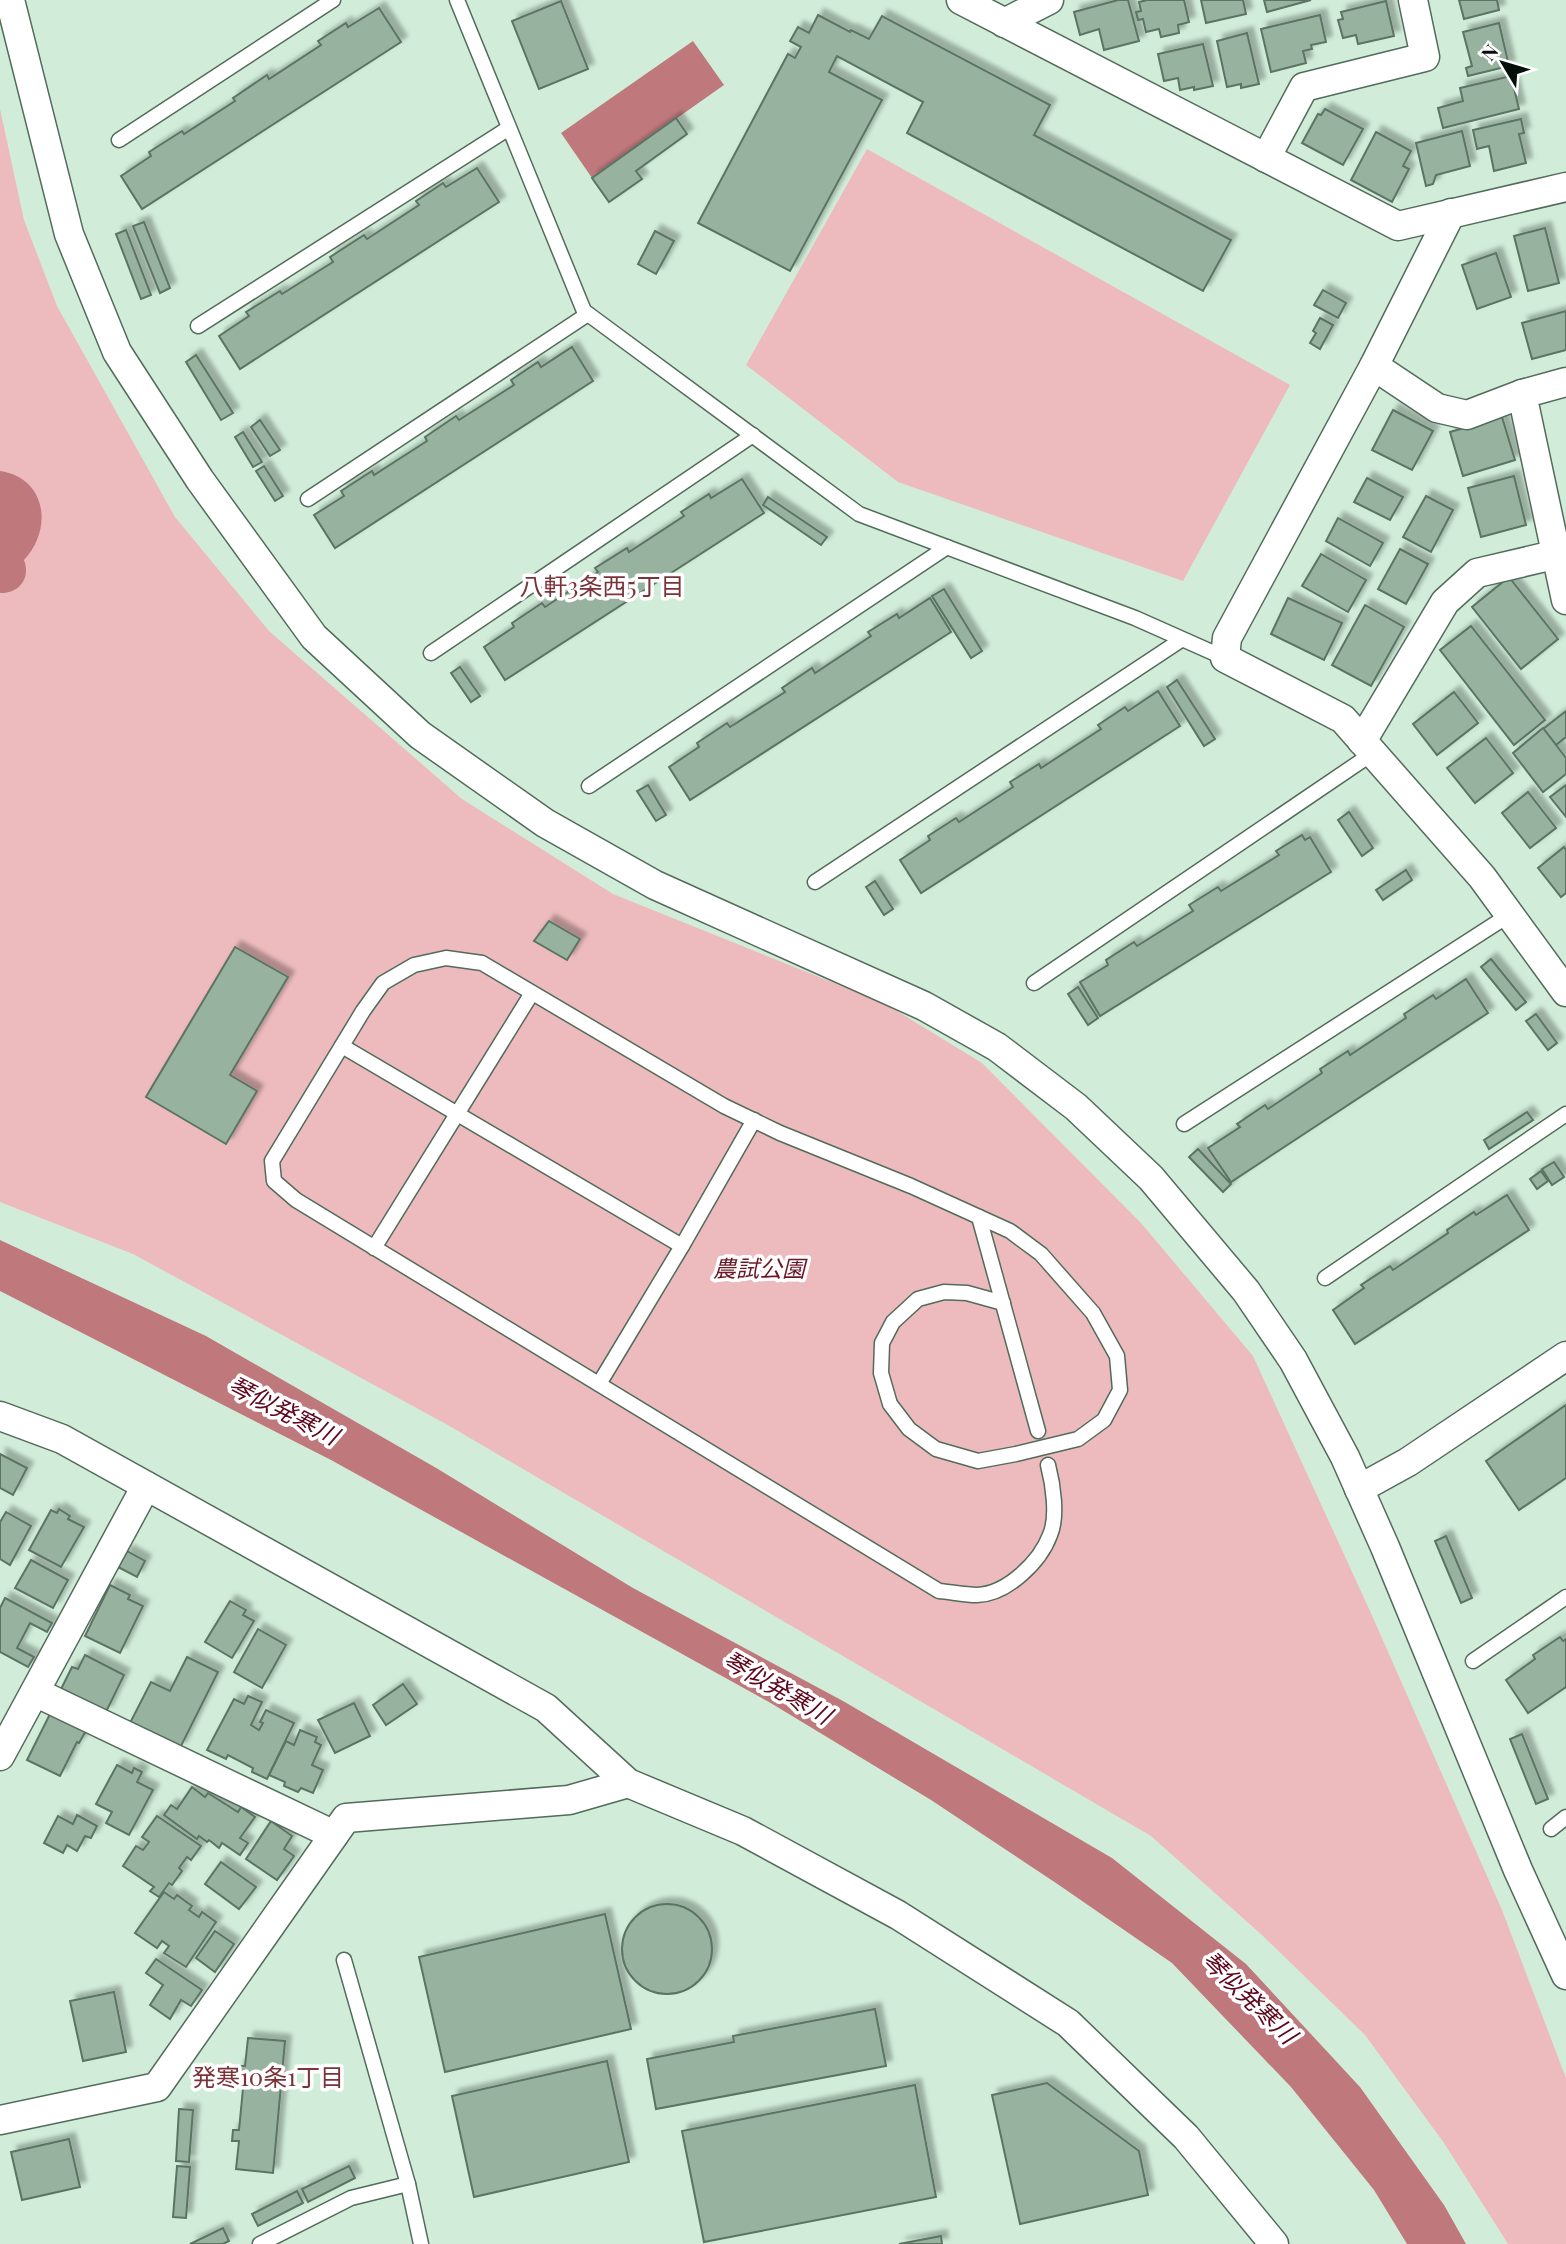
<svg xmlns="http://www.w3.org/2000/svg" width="1566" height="2244" font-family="'Playfair Display','Noto Sans JP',serif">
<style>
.green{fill:#edbbbd}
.water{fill:#bf797d}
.building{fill:#97b29f;stroke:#5b7463;stroke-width:2;filter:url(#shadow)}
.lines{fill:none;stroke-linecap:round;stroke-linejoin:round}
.lane-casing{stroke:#526b5a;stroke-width:17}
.street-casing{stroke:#526b5a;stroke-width:31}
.lane{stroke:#fff;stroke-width:14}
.street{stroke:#fff;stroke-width:28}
.labels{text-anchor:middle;stroke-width:7;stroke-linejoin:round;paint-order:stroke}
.park-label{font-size:23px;font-style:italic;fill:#6c1725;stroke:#fff}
.neighbourhood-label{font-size:24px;fill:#7b333a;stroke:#fff}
.water-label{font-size:24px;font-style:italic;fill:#5f071c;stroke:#fff}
</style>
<defs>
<filter id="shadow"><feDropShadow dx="6" dy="-6" stdDeviation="2" flood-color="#0004"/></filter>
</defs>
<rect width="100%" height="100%" fill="#d1edd9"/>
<g class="green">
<polygon points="0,109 24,220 57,306 175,517 269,631 462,799 613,894 884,1003 982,1063 1141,1223 1253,1356 1370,1611 1502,1910 1566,2078 1566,2244 1508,2244 1444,2143 1365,2035 1263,1936 1151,1836 446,1424 133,1254 0,1202"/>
<polygon points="867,149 1290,385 1183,581 898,482 746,365"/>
</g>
<g class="water">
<polygon points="693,41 724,85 592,178 561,133"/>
<path d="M0,471C47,478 53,529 24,560C31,578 19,594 0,593Z"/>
<polygon points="0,1240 206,1336 438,1469 633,1588 843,1701 1112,1858 1246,1964 1360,2087 1444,2205 1466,2244 1407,2244 1374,2190 1291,2087 1172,1963 1056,1883 931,1800 769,1702 331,1460 0,1291"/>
</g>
<g class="building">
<polygon points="1118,0 1128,0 1139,41 1104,50 1099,29 1080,35 1074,12"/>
<polygon points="1147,0 1184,0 1189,22 1178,25 1179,33 1161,37 1159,29 1146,32 1143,19 1138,20 1136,12 1141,11 1139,2"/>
<polygon points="1201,0 1243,0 1246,14 1206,23"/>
<polygon points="1264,0 1311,0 1267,12"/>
<polygon points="1459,0 1497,0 1499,10 1464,19"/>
<polygon points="561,1 588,69 539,89 512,21"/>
<polygon points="1386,1 1394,36 1358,44 1356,35 1343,38 1338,20 1343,19 1341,12"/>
<polygon points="379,8 401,42 142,209 121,176 151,156 149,152 182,131 184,134 235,101 233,98 267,75 269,79 321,45 318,41 346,23 348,27"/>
<polygon points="818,15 850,32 851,30 869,39 882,16 1050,105 1034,135 1231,240 1203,291 907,133 923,102 837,56 829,72 882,100 790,271 698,223 788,54 795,58 801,47 790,41 798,27 809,33"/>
<polygon points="1320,15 1326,42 1311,45 1312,49 1303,51 1306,63 1271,72 1261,29"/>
<polygon points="1499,23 1509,66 1468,76 1466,68 1472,66 1463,32"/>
<polygon points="1247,33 1259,84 1241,88 1241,84 1227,87 1217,41"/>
<polygon points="1203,44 1213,86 1194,90 1194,87 1180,90 1178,78 1164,81 1158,54"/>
<polygon points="1511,76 1519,109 1443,128 1438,108 1463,101 1460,88"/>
<polygon points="1325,109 1363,129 1343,165 1302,143 1318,114 1321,115"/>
<polygon points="676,118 687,134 636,171 642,179 609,202 592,178"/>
<polygon points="1521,119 1524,133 1519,134 1526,163 1494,171 1489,146 1477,149 1473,130"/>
<polygon points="1462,131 1470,166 1436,175 1433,184 1426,186 1416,143"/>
<polygon points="1376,132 1411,151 1403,166 1409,169 1392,202 1351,180"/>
<polygon points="477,168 499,202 240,369 219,336 249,316 246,312 280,291 282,294 333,262 330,257 364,235 367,239 419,205 416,201 443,183 446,187"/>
<polygon points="144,222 170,288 160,293 133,226"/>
<polygon points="1545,228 1559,283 1528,291 1514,236"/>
<polygon points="126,230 151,295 141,299 116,234"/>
<polygon points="655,231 674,241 656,274 638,264"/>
<polygon points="1496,253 1511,297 1477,309 1462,265"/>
<polygon points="1323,290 1346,303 1338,318 1314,305"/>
<polygon points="1566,311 1566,350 1532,359 1522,323"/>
<polygon points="1320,318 1333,325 1320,349 1310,343 1316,333 1313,331"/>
<polygon points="572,347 593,381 335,548 314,515 344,496 341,491 372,471 374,475 427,441 425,437 456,416 459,420 514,385 511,380 538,362 541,367"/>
<polygon points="196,355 233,413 221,420 186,362"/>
<polygon points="1393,410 1433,431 1412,470 1372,450"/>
<polygon points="1502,417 1515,460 1463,476 1450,432"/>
<polygon points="260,420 280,450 270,456 251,427"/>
<polygon points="243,432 262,462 253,467 235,437"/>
<polygon points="264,466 283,496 275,501 256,471"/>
<polygon points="1514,476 1526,525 1481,537 1468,488"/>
<polygon points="1367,478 1403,497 1390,520 1354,502"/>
<polygon points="742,479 764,513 505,680 484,647 514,627 512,623 542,603 545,607 598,572 595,568 627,548 629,552 684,516 681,512 709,494 711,498"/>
<polygon points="1426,496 1453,510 1431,552 1403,537"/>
<polygon points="768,497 827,537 821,545 763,505"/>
<polygon points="1338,518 1383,543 1370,566 1326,541"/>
<polygon points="1400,549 1428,564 1406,604 1378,589"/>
<polygon points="1321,554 1366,580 1348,612 1302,586"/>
<polygon points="1509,577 1558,639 1521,669 1472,607"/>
<polygon points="944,589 982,651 971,658 932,596"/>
<polygon points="930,598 951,632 690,800 669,767 699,747 697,743 727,723 730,727 785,692 782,688 812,668 815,673 871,636 868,632 897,614 899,618"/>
<polygon points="1288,598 1342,623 1324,660 1271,634"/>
<polygon points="1365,605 1404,627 1371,686 1332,665"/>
<polygon points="1471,626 1545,720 1514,745 1440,650"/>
<polygon points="460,667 480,696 471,702 451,673"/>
<polygon points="1177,680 1215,739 1204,746 1167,687"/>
<polygon points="1158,691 1180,726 921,893 900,860 930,840 928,836 956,818 959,822 1013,787 1010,782 1039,764 1041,768 1101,729 1098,725 1125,707 1128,711"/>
<polygon points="1454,692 1478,723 1437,755 1413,724"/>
<polygon points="1566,711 1566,737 1556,745 1543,729"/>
<polygon points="1543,728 1566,758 1566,774 1543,792 1513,753"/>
<polygon points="1486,738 1513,773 1475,803 1447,768"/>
<polygon points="648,785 666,815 656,821 637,791"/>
<polygon points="1566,785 1566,817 1550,797"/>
<polygon points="1528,792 1556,828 1530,848 1502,813"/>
<polygon points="1349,812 1373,848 1362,856 1338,820"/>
<polygon points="1302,835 1305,840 1310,837 1331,872 1100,1016 1080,982 1108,965 1106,960 1134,942 1137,946 1193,911 1189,905 1218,887 1221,891 1279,855 1276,851"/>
<polygon points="1564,847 1566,850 1566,893 1561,897 1538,868"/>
<polygon points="1406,870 1412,880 1383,900 1376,890"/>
<polygon points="875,881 893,909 884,915 866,887"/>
<polygon points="549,921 580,939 567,960 534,941"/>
<polygon points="235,947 288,977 230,1075 257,1091 226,1144 146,1097"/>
<polygon points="1491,959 1526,1002 1516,1010 1481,967"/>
<polygon points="1466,979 1488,1013 1231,1182 1208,1148 1240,1127 1237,1124 1265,1105 1268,1109 1322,1073 1320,1069 1348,1051 1350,1055 1406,1018 1404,1014 1433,995 1436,999"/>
<polygon points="1078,987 1098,1018 1088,1025 1068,994"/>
<polygon points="1536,1014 1557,1043 1548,1050 1526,1021"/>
<polygon points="1527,1112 1533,1120 1489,1149 1484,1140"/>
<polygon points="1198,1149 1231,1184 1223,1192 1189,1157"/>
<polygon points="1554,1162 1564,1177 1552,1185 1542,1169"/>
<polygon points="1541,1171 1548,1181 1537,1189 1530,1179"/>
<polygon points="1507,1195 1529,1230 1355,1344 1333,1310 1364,1288 1361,1285 1390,1266 1393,1270 1448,1233 1447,1230 1474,1212 1476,1215"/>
<polygon points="1566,1405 1566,1478 1519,1510 1486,1461"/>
<polygon points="0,1454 27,1468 13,1495 0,1488"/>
<polygon points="59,1509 70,1516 68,1519 84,1527 61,1567 29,1550 51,1510 57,1513"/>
<polygon points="6,1512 31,1526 10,1565 0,1559 0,1522"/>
<polygon points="1446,1536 1472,1598 1461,1603 1435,1541"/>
<polygon points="127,1551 145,1561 137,1577 118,1567"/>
<polygon points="31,1560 68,1580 53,1608 15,1588"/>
<polygon points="110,1585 130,1595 128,1599 143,1606 120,1653 85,1636"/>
<polygon points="5,1598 52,1623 47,1632 30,1623 17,1648 34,1657 28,1667 0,1652 0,1608"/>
<polygon points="230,1601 246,1610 243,1615 254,1621 232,1658 205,1642"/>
<polygon points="258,1629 286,1645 262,1688 234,1672"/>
<polygon points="1560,1637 1563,1641 1566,1639 1566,1687 1528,1713 1506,1680 1535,1659 1533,1655"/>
<polygon points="85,1655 124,1675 106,1712 61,1689 72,1667 78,1669"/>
<polygon points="187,1657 218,1672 180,1748 130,1723 151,1682 170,1691"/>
<polygon points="403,1684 417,1704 386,1725 373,1705"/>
<polygon points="248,1696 262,1702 251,1725 259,1730 263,1723 260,1722 266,1710 294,1723 267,1779 252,1772 253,1768 228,1755 226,1759 207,1750 234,1699 244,1704"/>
<polygon points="354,1703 370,1736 335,1753 318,1720"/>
<polygon points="51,1712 87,1729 79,1743 77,1742 60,1776 27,1760"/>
<polygon points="300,1730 317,1737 315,1742 321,1745 312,1765 323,1770 313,1793 301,1788 298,1792 284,1786 285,1782 269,1775 286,1741 294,1745"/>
<polygon points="1522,1734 1548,1799 1536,1804 1510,1739"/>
<polygon points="117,1765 132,1773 134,1768 142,1772 137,1782 153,1790 129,1835 106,1823 112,1812 96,1804"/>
<polygon points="192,1787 205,1797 208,1793 238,1812 241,1807 255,1817 240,1838 248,1843 240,1855 222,1843 219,1848 209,1840 207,1842 199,1836 197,1839 164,1815 171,1805 177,1809"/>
<polygon points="77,1815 97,1826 91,1838 85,1836 77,1851 67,1845 63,1853 44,1843 58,1816 73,1824"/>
<polygon points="157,1816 201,1846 191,1860 187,1857 179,1868 182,1871 172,1885 169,1883 159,1897 150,1891 154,1887 123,1866 136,1846 143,1850 149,1842 142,1837"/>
<polygon points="271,1821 292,1836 284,1849 294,1856 277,1880 246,1859"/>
<polygon points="221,1862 256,1887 239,1909 205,1884"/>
<polygon points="164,1892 174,1899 177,1895 192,1906 189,1910 199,1917 202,1912 216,1922 186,1967 164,1953 169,1946 162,1941 157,1948 135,1933"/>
<circle cx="667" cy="1949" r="45"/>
<polygon points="605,1914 631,2029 445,2072 419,1957"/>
<polygon points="215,1931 234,1944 215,1972 196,1958"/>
<polygon points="156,1959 202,1990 191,2006 181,2000 170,2019 150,2005 163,1985 146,1973"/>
<polygon points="114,1992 126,2052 83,2061 70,2001"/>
<polygon points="875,2009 886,2066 656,2109 647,2059 734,2042 733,2036"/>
<polygon points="248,2038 285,2041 273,2173 236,2169 239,2141 232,2141 233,2130 239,2130 244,2078 238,2078 239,2066 245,2066"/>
<polygon points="607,2061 629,2162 474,2197 452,2096"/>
<polygon points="1047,2083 1139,2151 1148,2195 1020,2224 992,2095"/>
<polygon points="915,2085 936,2197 704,2242 682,2131"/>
<polygon points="179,2109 193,2110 189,2162 176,2161"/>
<polygon points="69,2139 80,2187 22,2200 11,2152"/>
<polygon points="177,2166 190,2167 186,2218 173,2217"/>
<polygon points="349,2166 355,2178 308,2202 302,2189"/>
<polygon points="297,2191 303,2203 258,2226 252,2214"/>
<polygon points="223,2228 229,2241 223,2244 190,2244"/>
<polygon points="941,2236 942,2244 899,2244"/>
</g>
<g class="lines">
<defs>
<g id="lane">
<polyline points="457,0 584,311 859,514 1135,618 1225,658"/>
<polyline points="119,140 333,0"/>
<polyline points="198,326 509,128"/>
<polyline points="308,499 588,314"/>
<polyline points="431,653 753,435"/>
<polyline points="589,786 947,547"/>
<polyline points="815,882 1181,640"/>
<polyline points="1034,983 1373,753"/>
<polyline points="342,1046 682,1246 754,1120"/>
<polyline points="1184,1124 1509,915"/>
<polyline points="979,1217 1038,1431"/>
<polyline points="374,1248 532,993"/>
<polyline points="1325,1278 1566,1114"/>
<path d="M1003,1303L967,1293L944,1292L918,1299L893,1322L882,1343L881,1373L890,1404L909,1429L936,1449L978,1461L1016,1454L1078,1439L1104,1420L1120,1390L1117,1356L1093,1313L1041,1254L1010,1231L911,1186L780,1133L724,1106L482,963L446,958L414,965L383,983L363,1011L272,1161L274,1181L296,1200L939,1591C951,1592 965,1595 977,1595C1007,1594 1040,1562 1050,1535C1058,1517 1053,1484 1048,1465"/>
<polyline points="599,1384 682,1246"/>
<polyline points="1473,1661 1566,1597"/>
<polyline points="1551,1829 1566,1817"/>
<polyline points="344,1960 408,2184 421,2244"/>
<polyline points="260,2244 351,2198 408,2184"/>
</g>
<g id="street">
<polyline points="10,0 69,234 117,352 200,480 314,637 420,735 545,823 655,885 924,1006 997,1047 1076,1107 1151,1178 1246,1291 1293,1360 1345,1457 1385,1547 1518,1870 1566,1975"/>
<polyline points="961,0 1398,226 1566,187"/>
<polyline points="1004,23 1049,0"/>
<polyline points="1266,158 1304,87 1425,57 1413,0"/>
<polyline points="1451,213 1374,366 1227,638 1225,658 1343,719 1482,877 1566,992"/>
<polyline points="1374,366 1437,408 1467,415 1522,394"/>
<polyline points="1566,382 1522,394 1566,600"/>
<polyline points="1362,741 1445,602 1477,573 1558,554"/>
<polyline points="0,1416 62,1439 546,1708 628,1783 743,1831 898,1915 1068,2023 1186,2137 1274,2244"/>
<polyline points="1359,1489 1408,1462 1566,1356"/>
<polyline points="35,1692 334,1835"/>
<polyline points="0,1756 146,1486"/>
<polyline points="0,2120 157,2087 346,1818 569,1800 628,1783"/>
</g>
</defs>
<use href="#lane" class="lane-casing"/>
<use href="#street" class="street-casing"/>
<use href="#lane" class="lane"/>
<use href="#street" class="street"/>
</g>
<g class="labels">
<g class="park-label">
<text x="759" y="1277">農試公園</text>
</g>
<g class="neighbourhood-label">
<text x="602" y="595">八軒3条西5丁目</text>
<text x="268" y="2086">発寒10条1丁目</text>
</g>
<g class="water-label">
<text transform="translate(283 1411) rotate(27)" y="8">琴似発寒川</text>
<text transform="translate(777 1688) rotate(30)" y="8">琴似発寒川</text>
<text transform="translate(1249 1998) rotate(44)" y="8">琴似発寒川</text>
</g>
</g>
<g transform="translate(1503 63) rotate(308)" stroke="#ffffff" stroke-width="5" paint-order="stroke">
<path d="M0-5L12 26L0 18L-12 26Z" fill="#050e08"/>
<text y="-10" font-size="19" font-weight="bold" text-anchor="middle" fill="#050e08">N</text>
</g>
</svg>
